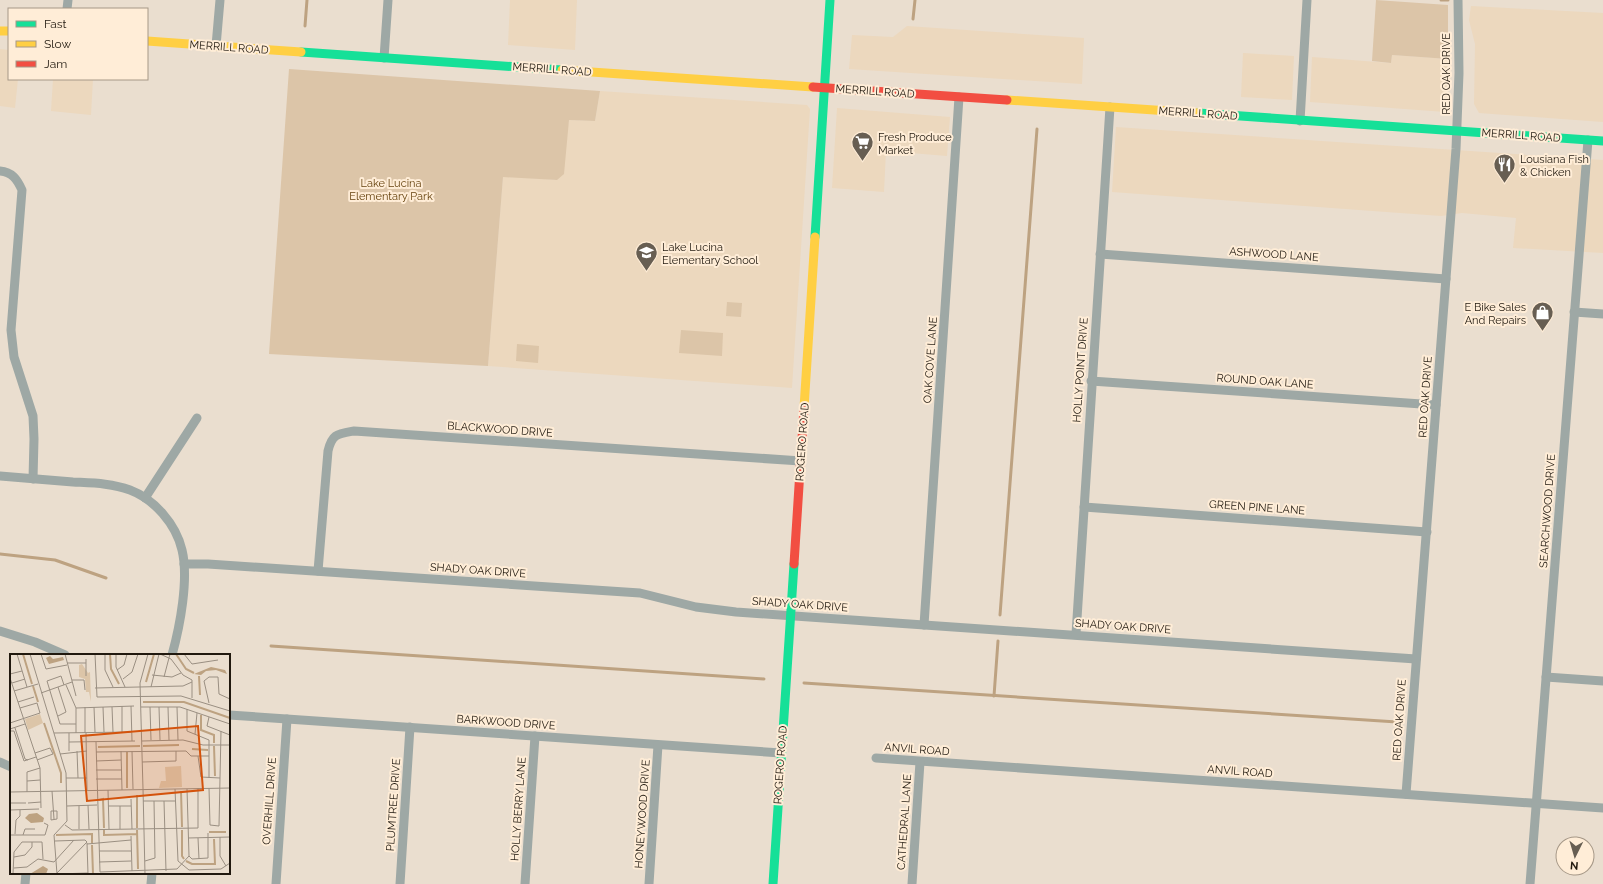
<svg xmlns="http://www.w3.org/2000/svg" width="1603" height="884" font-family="Raleway,sans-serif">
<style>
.built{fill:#ecd8be}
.green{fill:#dcc5a8}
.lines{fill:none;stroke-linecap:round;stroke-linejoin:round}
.stream{stroke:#bda281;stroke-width:3}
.street{stroke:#9ea8a5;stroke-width:9}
.fast{stroke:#16e098;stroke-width:9}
.slow{stroke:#ffcf43;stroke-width:9}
.jam{stroke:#f24e42;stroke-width:9}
.labels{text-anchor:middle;stroke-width:4;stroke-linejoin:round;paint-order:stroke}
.street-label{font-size:11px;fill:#21190f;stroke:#ffedd7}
.poi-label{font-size:11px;fill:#21190f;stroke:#ffedd7;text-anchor:start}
.park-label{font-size:11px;fill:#674410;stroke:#ffedd7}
.inset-river{fill:none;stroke:#bda281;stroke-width:2}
.inset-road{fill:none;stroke:#9a8f82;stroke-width:1}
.view{fill:#d4530c;fill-opacity:0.15;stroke:#d4530c;stroke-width:2}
.inset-edge{fill:none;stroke:#21190f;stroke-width:2}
</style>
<rect width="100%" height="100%" fill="#eadecf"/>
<g class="built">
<polygon points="510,0 577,0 575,50 508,45"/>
<polygon points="1471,6 1603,13 1603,122 1479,113 1474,104 1475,44 1469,20"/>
<polygon points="907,26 1084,38 1082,84 849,69 852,35 893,37"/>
<polygon points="0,49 9,50 9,79 18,79 15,108 0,106"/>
<polygon points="1243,53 1294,56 1292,100 1241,97"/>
<polygon points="1392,55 1448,59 1445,112 1310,102 1312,57 1391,63"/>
<polygon points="53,79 93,79 91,115 51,111"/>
<polygon points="600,91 807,105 810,109 792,388 488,366 503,176 557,180 569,120 595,121"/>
<polygon points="837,108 950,117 947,156 886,151 884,192 832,188"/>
<polygon points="1116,127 1603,160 1603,253 1513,248 1516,218 1462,213 1441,216 1112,192"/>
</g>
<g class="green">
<polygon points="1376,0 1448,5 1448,59 1392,55 1391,63 1372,61"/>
<polygon points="289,69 600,91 595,121 569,120 564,174 557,180 503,177 488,366 269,354"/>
<polygon points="727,302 742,303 741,317 726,316"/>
<polygon points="681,330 723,333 722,356 679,353"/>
<polygon points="517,344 539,346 538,363 516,361"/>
</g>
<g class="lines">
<g class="stream">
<polyline points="1441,0 1448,0"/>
<polyline points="913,19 915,0"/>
<polyline points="305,26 307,0"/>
<polyline points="0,554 55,560 106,578"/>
<polyline points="1000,615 1037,129"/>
<polyline points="271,646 764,679"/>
<polyline points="804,683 1397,722"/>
<polyline points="994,696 998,641"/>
</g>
<g class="street">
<polyline points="67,9 68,0"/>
<polyline points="216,46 220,0"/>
<polyline points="384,58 388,0"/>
<polyline points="1300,121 1307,0"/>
<path d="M0,171C12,172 17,179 22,190L11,330L14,357L33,416L34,439L33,479"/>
<polyline points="1100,254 1446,279"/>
<polyline points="1574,312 1603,314"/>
<polyline points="1091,381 1436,405"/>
<path d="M0,476C24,478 49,480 73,482C92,483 111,483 130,490C154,499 176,524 182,550C189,579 180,626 172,655"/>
<polyline points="145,498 197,418"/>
<polyline points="1084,507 1427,532"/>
<polyline points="184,564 208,564 640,593 696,607 736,612 1416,659"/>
<path d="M318,571L328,451C332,434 337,434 354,431L801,461"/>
<polyline points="924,625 959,97"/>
<polyline points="0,631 35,642 65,655"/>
<polyline points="1076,634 1110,107"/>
<polyline points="1546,677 1603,681"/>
<polyline points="229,715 781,753"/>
<polyline points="876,758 1603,808"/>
<polyline points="0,762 11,767"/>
<polyline points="1406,794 1456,149 1459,73 1458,0"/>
<polyline points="25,884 26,873"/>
<polyline points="151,884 152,873"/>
<polyline points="276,884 287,719"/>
<polyline points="400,884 410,727"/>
<polyline points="525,884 535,736"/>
<polyline points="649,884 658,745"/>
<polyline points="912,884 920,762"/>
<polyline points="1530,884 1588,140"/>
</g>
<g class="fast">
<polyline points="301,52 562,70"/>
<polyline points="1198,113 1603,141"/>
<polyline points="815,237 830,0"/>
<polyline points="773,884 794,564"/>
</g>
<g class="slow">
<polyline points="0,31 9,31"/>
<polyline points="147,41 301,52"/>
<polyline points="562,70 813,87"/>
<polyline points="1007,100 1198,113"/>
<polyline points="804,408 815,237"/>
</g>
<g class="jam">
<polyline points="813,87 1007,100"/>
<polyline points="794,564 804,408"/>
</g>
</g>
<defs>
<symbol id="supermarket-pin" viewBox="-11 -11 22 30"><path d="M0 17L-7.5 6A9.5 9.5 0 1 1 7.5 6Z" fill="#675e52" stroke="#ffedd7"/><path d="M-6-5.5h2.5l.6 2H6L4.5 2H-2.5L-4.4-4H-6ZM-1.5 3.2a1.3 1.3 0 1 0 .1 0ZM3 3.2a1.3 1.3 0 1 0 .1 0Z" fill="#fff"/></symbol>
<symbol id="restaurant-pin" viewBox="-11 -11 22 30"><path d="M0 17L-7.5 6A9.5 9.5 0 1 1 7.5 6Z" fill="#675e52" stroke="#ffedd7"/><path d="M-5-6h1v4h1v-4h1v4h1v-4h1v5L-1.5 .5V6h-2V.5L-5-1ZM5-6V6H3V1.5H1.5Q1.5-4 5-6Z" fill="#fff"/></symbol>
<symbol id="school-pin" viewBox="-11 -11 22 30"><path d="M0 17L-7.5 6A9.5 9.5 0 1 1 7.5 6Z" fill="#675e52" stroke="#ffedd7"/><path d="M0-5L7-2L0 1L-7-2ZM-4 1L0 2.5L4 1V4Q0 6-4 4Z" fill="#fff"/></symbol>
<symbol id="shop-pin" viewBox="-11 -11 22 30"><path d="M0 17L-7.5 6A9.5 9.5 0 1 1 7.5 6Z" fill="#675e52" stroke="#ffedd7"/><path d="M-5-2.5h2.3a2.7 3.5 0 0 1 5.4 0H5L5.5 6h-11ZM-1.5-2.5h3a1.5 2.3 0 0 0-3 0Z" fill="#fff"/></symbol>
</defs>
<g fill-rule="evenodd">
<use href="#supermarket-pin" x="850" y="130" width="25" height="34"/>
<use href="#restaurant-pin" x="1492" y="152" width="25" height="34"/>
<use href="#school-pin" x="634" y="240" width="25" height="34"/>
<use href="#shop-pin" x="1530" y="300" width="25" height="34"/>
</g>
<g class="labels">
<g class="street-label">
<text transform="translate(229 47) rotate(4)" y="4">MERRILL ROAD</text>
<text transform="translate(552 69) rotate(4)" y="4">MERRILL ROAD</text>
<text transform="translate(1446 74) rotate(-90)" y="4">RED OAK DRIVE</text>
<text transform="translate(875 91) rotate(4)" y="4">MERRILL ROAD</text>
<text transform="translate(1198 113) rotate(4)" y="4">MERRILL ROAD</text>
<text transform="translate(1521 135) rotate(4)" y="4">MERRILL ROAD</text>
<text transform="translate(1274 254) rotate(4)" y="4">ASHWOOD LANE</text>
<text transform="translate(930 360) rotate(-86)" y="4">OAK COVE LANE</text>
<text transform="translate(1080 370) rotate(-86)" y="4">HOLLY POINT DRIVE</text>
<text transform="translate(1265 381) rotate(4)" y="4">ROUND OAK LANE</text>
<text transform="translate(1425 397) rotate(-86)" y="4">RED OAK DRIVE</text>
<text transform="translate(500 429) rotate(4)" y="4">BLACKWOOD DRIVE</text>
<text transform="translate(802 442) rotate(-86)" y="4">ROGERO ROAD</text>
<text transform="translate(1257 507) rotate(4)" y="4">GREEN PINE LANE</text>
<text transform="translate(1547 511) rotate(-86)" y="4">SEARCHWOOD DRIVE</text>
<text transform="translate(478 570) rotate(4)" y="4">SHADY OAK DRIVE</text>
<text transform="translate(800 604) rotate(4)" y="4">SHADY OAK DRIVE</text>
<text transform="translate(1123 626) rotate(4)" y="4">SHADY OAK DRIVE</text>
<text transform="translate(1399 720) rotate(-86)" y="4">RED OAK DRIVE</text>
<text transform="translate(506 722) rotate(4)" y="4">BARKWOOD DRIVE</text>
<text transform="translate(917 749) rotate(4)" y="4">ANVIL ROAD</text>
<text transform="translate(780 765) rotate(-86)" y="4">ROGERO ROAD</text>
<text transform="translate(1240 771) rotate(4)" y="4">ANVIL ROAD</text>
<text transform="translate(269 801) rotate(-86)" y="4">OVERHILL DRIVE</text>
<text transform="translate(393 805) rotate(-86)" y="4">PLUMTREE DRIVE</text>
<text transform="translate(518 809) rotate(-86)" y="4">HOLLY BERRY LANE</text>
<text transform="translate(642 814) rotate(-86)" y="4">HONEYWOOD DRIVE</text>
<text transform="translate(904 822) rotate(-86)" y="4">CATHEDRAL LANE</text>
</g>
<g class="poi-label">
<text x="878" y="141">Fresh Produce<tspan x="878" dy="13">Market</tspan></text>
<text x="1520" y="163">Lousiana Fish<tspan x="1520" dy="13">&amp; Chicken</tspan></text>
<text x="662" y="251">Lake Lucina<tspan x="662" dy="13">Elementary School</tspan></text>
<text x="1526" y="311" text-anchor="end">E Bike Sales<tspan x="1526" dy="13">And Repairs</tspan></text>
</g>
<g class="park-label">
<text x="391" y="187">Lake Lucina<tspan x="391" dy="13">Elementary Park</tspan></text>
</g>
</g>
<g transform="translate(10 654)">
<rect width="220" height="220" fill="#eadecf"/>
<path d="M72,10L78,19L80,18L81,48L79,38H76L75,25L69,23V11ZM30,60L33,69L18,76L15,65ZM171,112L172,133L149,134L151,127H156L155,113Z" fill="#dcc5a8"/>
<path d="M40,2L43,5L53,3L54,6L39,10L36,4ZM201,13L215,16L217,20L206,16L196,17L191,21L184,20ZM27,159L34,164L33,168L21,169L15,164L19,160ZM33,212L38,215L36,220H20Z" fill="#bda281"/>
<path class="inset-river" d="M13,0L22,30M100,0L101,15L109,30M166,0L176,15L184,19M189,22L190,41M136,28L144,0M23,32L28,48M133,48H174L220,64M191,61V76L204,81V89M34,69L51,119V129M133,92L169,91M204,92L205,122M88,93L130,92M182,95L198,96M117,98V134M171,137L172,173M127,141V174M89,146L93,145L94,174M94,176V181L127,180M127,176L128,215M172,176V202L174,205M199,178H216M46,181L82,180V189M82,191L83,220M176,207L182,210H205L204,185"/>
<path class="inset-road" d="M7,0L17,33M20,0L56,119L57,167L44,181L47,220M31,0L36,15L57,11M55,0L66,42M85,0L87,43L171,42L220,57M95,0V16L103,33M106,0V13L115,33M150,0L161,5L173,21L182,26V44M174,0L182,10L208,6M76,5V22M57,9H76M107,16L114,11L117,0M0,20L12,17M142,21L162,23L171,19M154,23L160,0M0,24L30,114L31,154M113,25L122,18L128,0M62,26H74L75,36M2,29L15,25M54,31L51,22L37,27L50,70H66M56,31L66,54M48,33L56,58L48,62M141,33L149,0M85,34L173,32L182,28M4,37L28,30M31,39L62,28M8,48L24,43M199,49L194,27L199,23H208L209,40L220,45M112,52V78M121,52L122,87M75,53V79M84,53L85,78M93,53L94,78M102,53L103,78M131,53H170L220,70M140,53L141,86M149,53L150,86M158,53L159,86M167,53L168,86M66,54L124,52M66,54V79M177,55V77L199,86V124M199,63L197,72L220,81M0,69L30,59L27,49L10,54M5,74L15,105L18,106M0,75L15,70M0,77H4L14,107L26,103M44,79L121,78M59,79V97M76,79L77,136M185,80L187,59M132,87L173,86L193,91H220M59,88L125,87M86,88L90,218L167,215L179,202L177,135M67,97L68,124M111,97L112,136M122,97L123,135M176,97L181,102H199M86,98L176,97M25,99L40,94L43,100L27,106M50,100L77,97M188,102L191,123L210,124M86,107L111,106M132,108L166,107V97M86,116H112M56,124H77M86,125H112M17,127L30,126M199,134L200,171L209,172L211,77M133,135L130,29L138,0M133,135L135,220M165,135L168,207L179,216L211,215L220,209M98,136L99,175M42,137L44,165M0,138L220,134M17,138V118L30,114M121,145L122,175M133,147H165M154,147L156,217M0,149H16M18,149L31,148M78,151L79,175M57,152L87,151M69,152V175M98,152H121M110,152V175M0,156L29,155M41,157H47V165L41,166ZM55,171L62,176L188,174V134M220,177V191M5,180L6,166L10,162V156M0,181H35L38,171L34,169M13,181L15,175H25M121,182L122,217M210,183V202L216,212M178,184L220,183M188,184L189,205M45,187L75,186L77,188M77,189L78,220M77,190L121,186M89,197H121M179,202L182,205L198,204V179M4,203L15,201L22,193V188M135,207L145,204L144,147M89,208L121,207M4,214L17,213L28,205L44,208L64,186M47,219L77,188M3,220L4,198L12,188H32L33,205M47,220L78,219"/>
<path class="view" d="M188,72L193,136L77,147L71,82Z"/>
<rect width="220" height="220" class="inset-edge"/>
</g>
<rect x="8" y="8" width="140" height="72" fill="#ffedd7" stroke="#a69887"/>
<rect x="16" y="21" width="20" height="6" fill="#16e098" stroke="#a69887"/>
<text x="44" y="28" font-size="12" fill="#21190f">Fast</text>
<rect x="16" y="41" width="20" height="6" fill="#ffcf43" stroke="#a69887"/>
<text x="44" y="48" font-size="12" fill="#21190f">Slow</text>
<rect x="16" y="61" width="20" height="6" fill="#f24e42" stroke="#a69887"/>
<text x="44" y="68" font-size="12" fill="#21190f">Jam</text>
<g transform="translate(1575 856) rotate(185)"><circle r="19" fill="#ffedd7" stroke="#a69887"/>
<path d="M0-3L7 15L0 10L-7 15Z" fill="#675e52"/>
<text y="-6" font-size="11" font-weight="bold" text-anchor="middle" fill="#21190f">N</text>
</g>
</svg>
